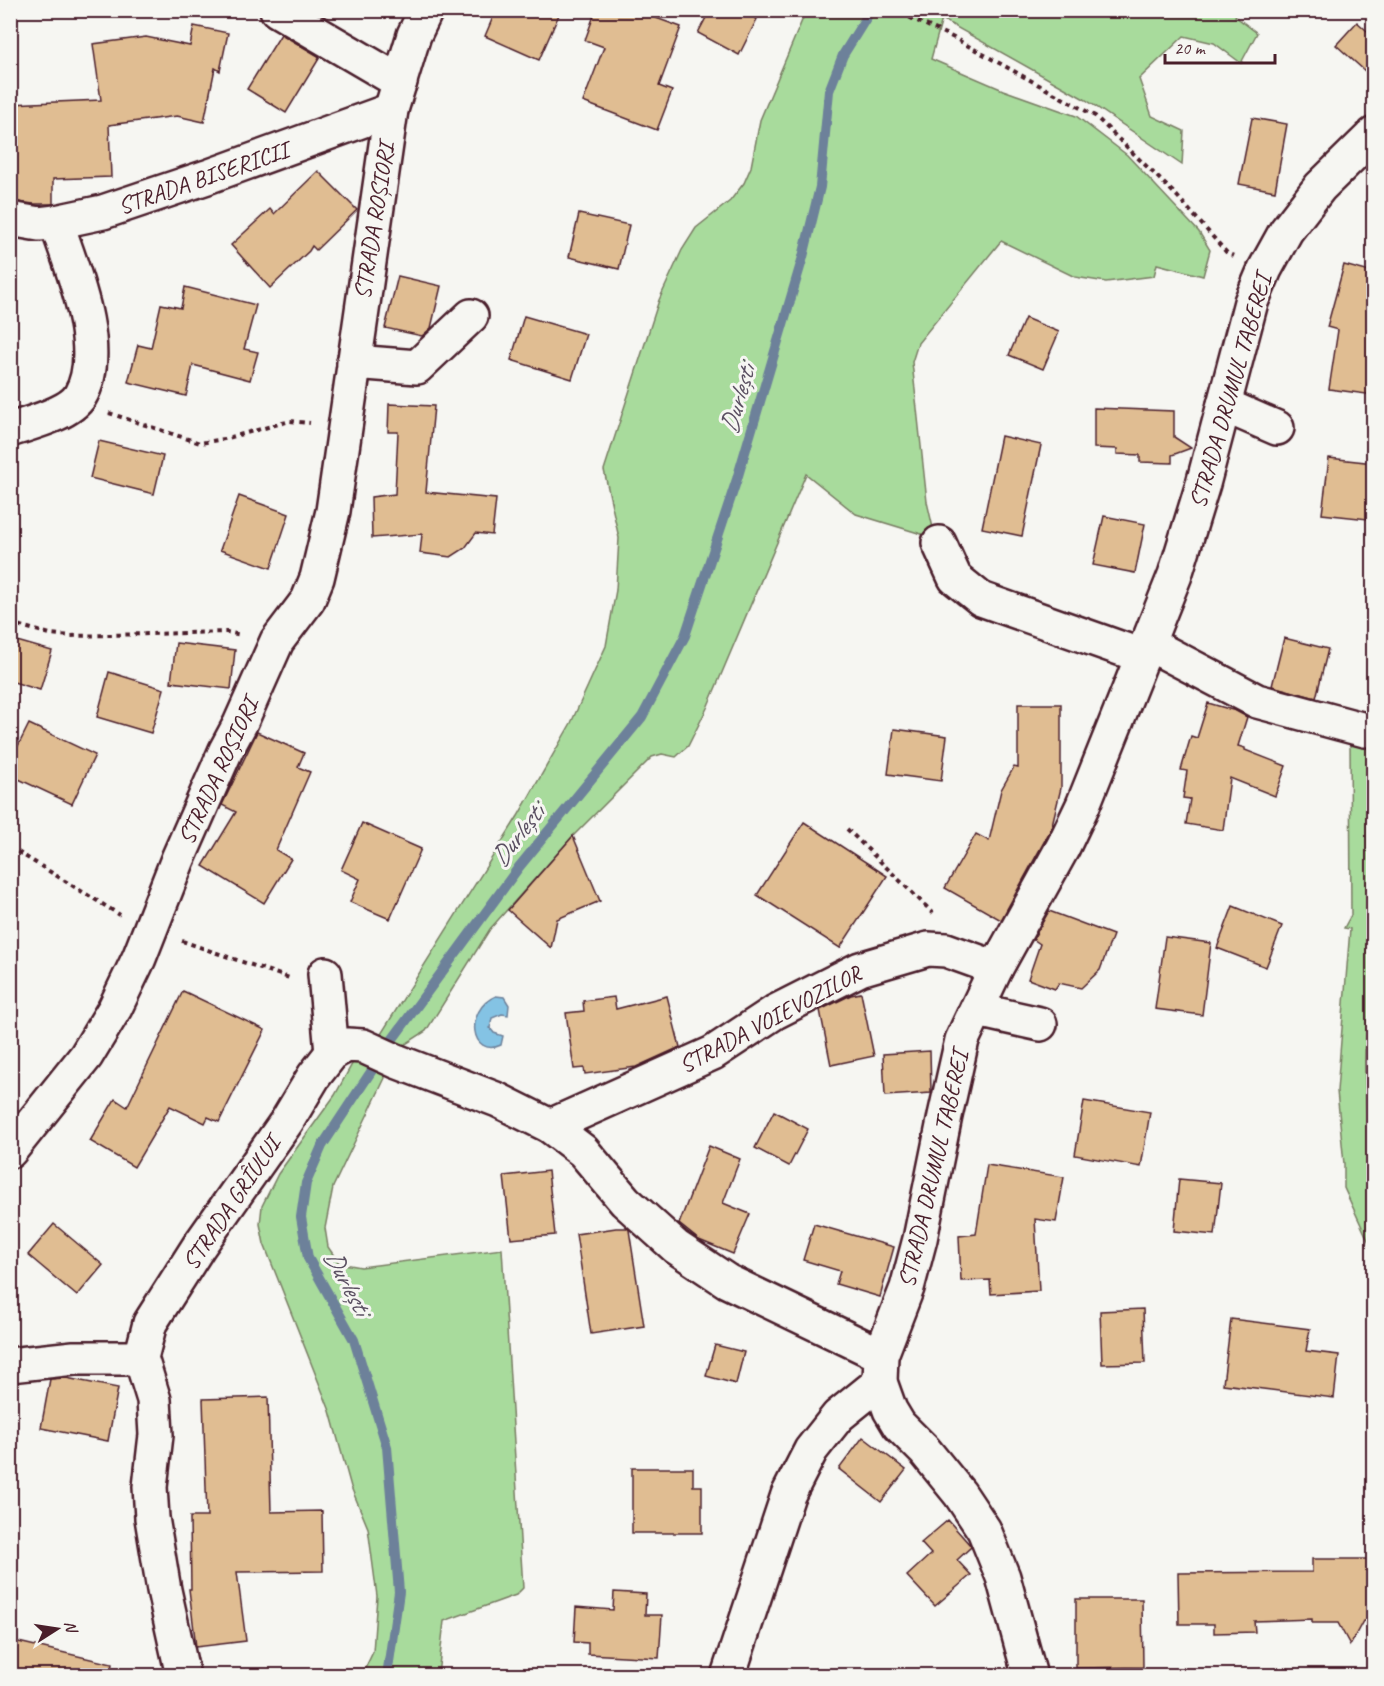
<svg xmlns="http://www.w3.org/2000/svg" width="1384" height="1686" font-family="Caveat,sans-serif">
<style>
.green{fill:#a8db9c;stroke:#797d64;stroke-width:1.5}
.water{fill:#84c3e4;stroke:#6d819a;stroke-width:1.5}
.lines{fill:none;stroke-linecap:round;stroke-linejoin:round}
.stream{stroke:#6d819a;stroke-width:10}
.building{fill:#e0bd92;stroke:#4a1f2b;stroke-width:1.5}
.minor-casing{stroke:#4a1f2b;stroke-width:38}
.path{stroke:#4a1f2b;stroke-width:4;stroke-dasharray:4.5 4.5;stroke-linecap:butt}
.minor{stroke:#f6f6f2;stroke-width:33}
.labels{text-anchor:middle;stroke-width:6;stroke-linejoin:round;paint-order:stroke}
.street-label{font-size:24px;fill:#4a1f2b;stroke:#f6f6f2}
.water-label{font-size:26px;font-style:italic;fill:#5b5062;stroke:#f6f6f2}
</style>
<rect width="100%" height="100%" fill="#f6f6f2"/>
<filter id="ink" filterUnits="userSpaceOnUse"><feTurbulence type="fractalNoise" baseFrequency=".0167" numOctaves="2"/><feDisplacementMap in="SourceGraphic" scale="12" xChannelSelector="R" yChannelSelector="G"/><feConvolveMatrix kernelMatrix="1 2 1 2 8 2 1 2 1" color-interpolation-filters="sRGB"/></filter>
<g filter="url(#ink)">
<g class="green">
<polygon points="806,11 1239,11 1235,16 1257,33 1241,63 1214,43 1184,36 1139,79 1152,116 1184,131 1182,165 1086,100 942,19 931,59 1003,90 1076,116 1127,155 1199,232 1210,250 1203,276 1157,264 1154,276 1106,282 1075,277 1001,241 918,343 912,362 927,502 936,541 928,536 856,514 806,474 707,708 688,746 676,757 662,754 652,757 573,836 490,929 426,1031 398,1049 384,1044 381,1034 518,816 571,723 606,646 616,590 619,538 604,470 659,300 682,250 696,228 730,201 744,183 751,167 760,120"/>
<path d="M1373,626L1374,998C1359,1045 1366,1097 1369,1145C1372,1181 1373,1216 1373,1251L1344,1188V1164L1337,1091L1350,929L1344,928L1351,915L1350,736H1364Z"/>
<polygon points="357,1055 383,1067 385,1078 333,1187 325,1228 328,1247 339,1263 361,1267 502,1249 523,1588 516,1595 444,1621 438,1675 362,1675 373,1652 377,1596 368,1528 351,1487 330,1411 264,1244 260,1224 262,1206 278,1174 335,1095"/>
</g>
<path class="water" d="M496,996L504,997L509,1005L508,1015L502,1014L492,1018L490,1028L494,1033L503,1036L501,1045C471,1059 463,1010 496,996Z"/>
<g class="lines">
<polyline class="stream" points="387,1676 399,1592 387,1447 354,1340 308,1258 301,1217 306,1183 322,1146 392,1040 519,867 642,717 685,636 737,479 803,257 820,187 829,91 843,55 871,10"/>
</g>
<g class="building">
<polygon points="496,10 561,10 539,60 485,36"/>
<polygon points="596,10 634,10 681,27 659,86 672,91 657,130 583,102 604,47 585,40"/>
<polygon points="710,10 740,10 757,19 739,55 698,33"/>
<polygon points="1357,22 1374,37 1374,79 1336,45"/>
<polygon points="194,26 228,33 220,71 215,68 204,122 177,116 109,125 111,177 53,179 53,204 34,204 10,201 10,104 101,100 93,44 146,37 190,46"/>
<polygon points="281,34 320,57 286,113 247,89"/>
<polygon points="1252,118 1287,124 1275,191 1239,184"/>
<polygon points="318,171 357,210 316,250 312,246 309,251 270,288 231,245 270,209 274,214"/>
<polygon points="579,214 629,225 619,269 569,257"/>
<polygon points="1344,265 1374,273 1374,395 1329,389 1338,330 1327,327"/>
<polygon points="398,276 441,286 431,328 422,336 385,328"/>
<polygon points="185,287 256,305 244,349 258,352 250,380 193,365 186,396 128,382 138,345 151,348 161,304 181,308"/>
<polygon points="524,316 586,334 572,379 511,360"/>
<polygon points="1025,318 1059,332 1043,369 1009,355"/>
<polygon points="389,404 434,406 426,492 496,499 492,535 476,533 465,548 451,557 420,553 422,534 372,538 371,497 395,494 398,432 388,432"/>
<polygon points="1094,408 1174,411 1174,437 1191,448 1172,455 1172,463 1140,462 1140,455 1117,454 1117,449 1094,448"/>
<polygon points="1001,436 1041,445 1022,536 982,528"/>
<polygon points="99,441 163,456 154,494 90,478"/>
<polygon points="1329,458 1374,463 1368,519 1322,514"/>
<polygon points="239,496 289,514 271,568 220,550"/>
<polygon points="1104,516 1145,524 1135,573 1093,565"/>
<polygon points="1284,638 1328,649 1316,698 1272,686"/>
<polygon points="10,639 52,651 40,690 10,681"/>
<polygon points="176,643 235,650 231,689 171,682"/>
<polygon points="109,672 164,689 151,733 97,717"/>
<polygon points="1208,703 1236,711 1247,717 1238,746 1245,748 1245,750 1286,766 1275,796 1230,778 1223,830 1186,824 1190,799 1183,798 1187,771 1181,770 1191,736 1197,738"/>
<polygon points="1018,704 1061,704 1061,788 1051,829 1001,920 945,888 976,834 989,841 1001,790 1014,767 1018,768"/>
<polygon points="29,724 95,755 72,804 10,775 10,762"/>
<polygon points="894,729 947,736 941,781 888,774"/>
<polygon points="257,732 304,753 298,767 310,772 276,850 291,859 264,903 203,866 236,812 222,805"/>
<polygon points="804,822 887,876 840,948 757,895"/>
<polygon points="362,823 421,849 390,919 350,902 360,879 341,870"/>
<polygon points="573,836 600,901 557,919 551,948 508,910"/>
<polygon points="1233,906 1282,926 1266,967 1217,948"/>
<polygon points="1049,911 1113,935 1100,970 1081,988 1059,983 1055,989 1028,979 1040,944 1033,939"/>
<polygon points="1165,937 1211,943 1202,1015 1155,1009"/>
<polygon points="183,991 265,1030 219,1122 208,1117 205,1123 170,1106 134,1167 90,1141 115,1099 127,1107"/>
<polygon points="861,993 874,1056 831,1065 820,1010 851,995"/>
<polygon points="667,996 680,1047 636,1067 585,1074 584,1068 574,1069 566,1013 584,1011 583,1001 614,997 616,1009"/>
<polygon points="930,1051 931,1093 885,1096 883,1054"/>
<polygon points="1084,1101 1150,1112 1141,1167 1075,1155"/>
<polygon points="774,1111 808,1129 789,1166 755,1148"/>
<polygon points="709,1146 740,1159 723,1203 750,1214 733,1254 699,1240 679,1224"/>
<polygon points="987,1165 1064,1177 1056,1222 1035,1219 1039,1291 991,1294 990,1280 961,1281 959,1236 976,1234"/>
<polygon points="548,1171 555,1235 511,1239 504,1176"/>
<polygon points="1179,1179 1221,1183 1215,1235 1174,1231"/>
<polygon points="54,1224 103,1265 77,1296 28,1255"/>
<polygon points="814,1224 894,1247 880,1297 836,1284 840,1271 803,1260"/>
<polygon points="616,1228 627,1228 629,1230 644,1326 591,1334 576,1234"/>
<polygon points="1143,1309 1145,1363 1102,1364 1100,1311"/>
<polygon points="1231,1319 1310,1329 1306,1351 1339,1355 1334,1398 1223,1384"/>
<polygon points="715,1345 744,1352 736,1384 706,1376"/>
<polygon points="66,1378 118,1388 108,1441 41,1428 50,1379"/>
<polygon points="268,1397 271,1512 322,1511 323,1571 237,1572 246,1641 196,1647 189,1589 191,1589 190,1517 207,1517 203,1399"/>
<polygon points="863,1437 906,1470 881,1502 839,1469"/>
<polygon points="632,1468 693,1468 693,1486 702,1486 702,1533 632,1533"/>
<polygon points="948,1520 970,1545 971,1547 957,1560 971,1575 935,1606 907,1576 931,1554 921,1543"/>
<polygon points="1312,1559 1372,1559 1372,1621 1363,1621 1350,1645 1338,1623 1312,1623 1312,1619 1254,1621 1255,1632 1214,1633 1214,1624 1179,1624 1178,1573 1312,1572"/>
<polygon points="614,1592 646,1594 645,1615 662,1615 659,1658 588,1654 588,1643 574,1642 576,1607 613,1610"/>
<polygon points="1076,1599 1142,1599 1143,1667 1076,1668"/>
<polygon points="10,1640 112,1664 110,1676 10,1676"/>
</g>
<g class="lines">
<defs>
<g id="minor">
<polyline points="277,10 400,82"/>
<polyline points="10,219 39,224 56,222 103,212 207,177 391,110"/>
<polyline points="354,362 417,367 471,316"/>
<polyline points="1224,405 1277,428"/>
<path d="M10,430C30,423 69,414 80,396C107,351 72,268 56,222"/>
<polyline points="939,543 955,578 981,599 1142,656"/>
<polyline points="1147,643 1257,701 1365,730"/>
<polyline points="325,974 332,1053"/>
<polyline points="977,1010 1040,1024"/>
<polyline points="550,1126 713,1053 775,1012 860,969 928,949 946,950 996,968"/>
<polyline points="10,1151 86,1056 115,1008 139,958 178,859 226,750 240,724 277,641 308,600 317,578 333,511 391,110 414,35 426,10"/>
<polyline points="10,1365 74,1358 141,1358"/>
<polyline points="183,1676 164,1590 152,1518 150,1487 156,1435 154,1400 141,1358 150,1323 199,1246 287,1121 314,1076 332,1053 347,1045 363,1046 396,1061 498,1100 550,1126 583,1151 625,1201 676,1247 727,1281 881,1355"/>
<polyline points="728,1676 788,1495 811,1450 838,1416 880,1382"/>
<polyline points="1030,1676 1003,1577 984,1530 960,1494 925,1451 899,1425 890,1410 880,1382 881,1355 907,1288 920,1239 945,1116 962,1040 996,968 1063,847 1083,805 1175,575 1203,484 1251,302 1265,269 1286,231 1320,187 1374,134"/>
</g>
</defs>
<use href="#minor" class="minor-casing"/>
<g class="path">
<polyline points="893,10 954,38 1095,116 1177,196 1227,253 1234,256"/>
<polyline points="109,413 200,443 224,439 290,421 310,423"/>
<polyline points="10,623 50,634 71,636 226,632 242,635"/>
<polyline points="847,829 933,913"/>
<polyline points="10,847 120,915"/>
<polyline points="182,941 292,979"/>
</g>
<use href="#minor" class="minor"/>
</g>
</g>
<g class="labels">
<g class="street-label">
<text transform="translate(203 178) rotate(-19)" y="8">STRADA BISERICII</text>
<text transform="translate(374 221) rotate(-81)" y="8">STRADA ROȘIORI</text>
<text transform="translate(1230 391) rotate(-74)" y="8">STRADA DRUMUL TABEREI</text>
<text transform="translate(218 771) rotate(-65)" y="8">STRADA ROȘIORI</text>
<text transform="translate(770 1019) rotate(-28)" y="8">STRADA VOIEVOZILOR</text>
<text transform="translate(933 1169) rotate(-77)" y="8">STRADA DRUMUL TABEREI</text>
<text transform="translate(231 1203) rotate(-56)" y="8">STRADA GRÎULUI</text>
</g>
<g class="water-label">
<text transform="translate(737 399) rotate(-74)" y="9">Durlești</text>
<text transform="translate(517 835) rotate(-52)" y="9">Durlești</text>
<text transform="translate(348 1282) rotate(62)" y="9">Durlești</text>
</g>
</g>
<rect width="1384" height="1686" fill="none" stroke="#f6f6f2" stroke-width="36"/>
<rect x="18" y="18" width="1348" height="1650" fill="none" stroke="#4a1f2b" stroke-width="2" filter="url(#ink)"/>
<g transform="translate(57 1629) rotate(78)" stroke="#f6f6f2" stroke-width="4.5" paint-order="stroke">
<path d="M0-4.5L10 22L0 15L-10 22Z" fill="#4a1f2b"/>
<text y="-9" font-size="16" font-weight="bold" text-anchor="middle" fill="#4a1f2b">N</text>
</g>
<path d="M1165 54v9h110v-9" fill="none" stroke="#4a1f2b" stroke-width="3"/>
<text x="1174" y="54" font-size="18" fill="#4a1f2b" stroke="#f6f6f2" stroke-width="4.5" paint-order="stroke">20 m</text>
</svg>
